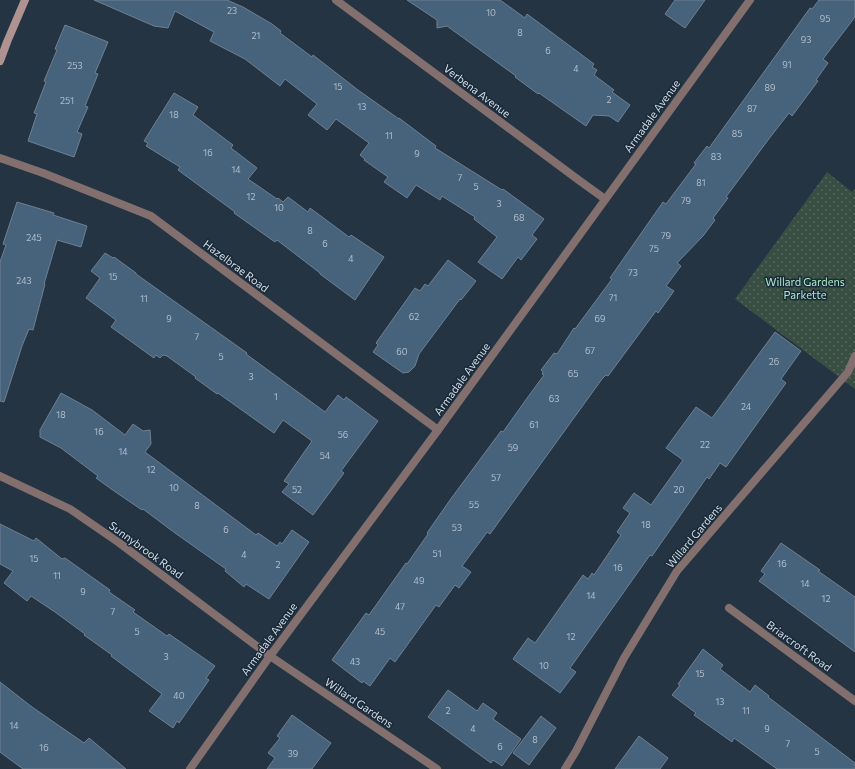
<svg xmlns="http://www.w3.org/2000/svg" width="855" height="769" font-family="Commissioner,sans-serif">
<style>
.grass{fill:url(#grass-dots)}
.building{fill:#47637c;stroke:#6e8091}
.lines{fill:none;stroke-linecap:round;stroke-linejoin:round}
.street{stroke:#83706e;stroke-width:8}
.secondary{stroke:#b09290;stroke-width:8}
.labels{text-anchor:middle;stroke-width:3;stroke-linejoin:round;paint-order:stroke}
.number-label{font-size:9px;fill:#b0becc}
.street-label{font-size:11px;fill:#d3dde7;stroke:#1a2a38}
.park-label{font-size:11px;fill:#abecc8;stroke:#1a2a38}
</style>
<defs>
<pattern id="grass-dots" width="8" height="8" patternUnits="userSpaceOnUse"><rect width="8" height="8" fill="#394e42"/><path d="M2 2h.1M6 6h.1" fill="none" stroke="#55675d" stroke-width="1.8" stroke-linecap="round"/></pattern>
</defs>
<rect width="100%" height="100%" fill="#243443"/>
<polygon class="grass" points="827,172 852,192 855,189 855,389 735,299"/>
<g class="building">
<polygon points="94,0 227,0 243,7 272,24 281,31 280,33 312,57 313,55 358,90 399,119 399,118 436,146 435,148 502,190 503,189 544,219 532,235 537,239 521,260 518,257 502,279 478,262 497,237 474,219 475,217 442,196 440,200 416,185 407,198 384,182 388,177 364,160 365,159 360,155 369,143 336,119 327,130 308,115 317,104 285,79 280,86 245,59 210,41 214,32 175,11 168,28 154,26"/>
<polygon points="407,0 500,0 525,18 527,14 594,64 592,67 597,70 594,75 614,90 612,92 630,105 618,122 609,116 593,115 586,126 539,93 538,94 515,77 516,76 447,26 437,28 437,20"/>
<polygon points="675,0 705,0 685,28 665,14"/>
<polygon points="819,0 855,0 855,17 823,59 828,63 816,80 818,81 792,116 789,113 768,140 726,197 728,198 713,218 715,220 703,236 677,263 681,266 666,286 674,291 658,313 656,311 608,376 606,375 602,379 490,534 487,532 485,535 462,566 471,572 459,588 455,585 439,607 436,605 395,662 390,658 370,686 363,681 362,683 332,660 366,613 369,615 406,563 407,564 428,534 427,533 450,500 501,431 503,432 525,401 544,375 542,374 543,372 541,370 554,353 557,354 574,328 575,329 612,279 610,278 663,202 666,204 696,164 694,163 707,146 709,148 782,47 810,8 812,9"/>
<polygon points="65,25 108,42 95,73 98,74 85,106 88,107 77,132 82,134 74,157 28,141 37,114 34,113 46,82 44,81 57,50 55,49"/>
<polygon points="174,93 198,107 193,115 233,145 231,148 257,168 248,179 277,199 278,198 283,202 288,197 308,212 310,208 349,237 351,235 384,257 355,300 320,274 320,273 277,240 275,242 234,213 235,212 178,170 180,167 146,146 148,143 144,141"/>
<polygon points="17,202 54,213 53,215 87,226 81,247 57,240 44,284 45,284 33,330 29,329 22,346 4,402 0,401 0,262 6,245 3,244"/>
<polygon points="105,253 113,258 114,257 136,273 136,274 247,353 246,354 325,412 338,395 344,400 346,397 378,421 341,471 344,473 313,515 282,492 289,484 284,481 312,441 283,420 274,433 218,393 217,394 195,378 196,377 167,356 163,355 160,358 156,355 154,358 111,327 116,320 86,298 100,278 91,271"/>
<polygon points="448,260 476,281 461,300 460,299 419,354 415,366 409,372 403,373 373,352 378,345 376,343 415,288 420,291 425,284 428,286"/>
<polygon points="775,332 801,351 781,379 786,383 726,467 720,463 709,479 707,477 652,556 650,555 570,668 576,672 560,693 513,659 528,638 535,643 583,575 588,579 592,573 594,575 621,535 617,532 630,513 623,508 634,493 651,505 683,460 666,448 696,407 712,418"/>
<polygon points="61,393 92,410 125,435 133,424 143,431 150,430 151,444 145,452 256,535 258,533 277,546 280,542 282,544 292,530 309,542 269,599 246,584 244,587 225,571 226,569 175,533 143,509 142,510 114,491 96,478 98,476 61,448 40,437 40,430"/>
<polygon points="0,524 34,541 36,538 62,559 65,558 110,590 109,592 135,610 133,612 167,636 169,634 215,666 206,678 209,680 179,723 177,721 173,728 149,711 162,694 111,656 112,655 84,635 85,634 55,612 31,596 27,601 4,583 13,571 0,564"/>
<polygon points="781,543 820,570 818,571 855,597 855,652 759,581 765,574 761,571"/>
<polygon points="703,649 723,665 720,669 750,692 755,685 769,696 768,697 855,763 855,769 777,769 734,738 732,742 694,715 696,713 672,695 680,685 678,684"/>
<polygon points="0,682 32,707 84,743 89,738 126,769 23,769 0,752"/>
<polygon points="448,690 477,711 483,703 497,713 493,719 521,739 502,766 493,760 491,763 428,717"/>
<polygon points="292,715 331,743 312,769 267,769 275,758 268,753 280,738 277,736"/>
<polygon points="541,716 556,728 529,765 513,753"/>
<polygon points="639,736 668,758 660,769 615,769"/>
</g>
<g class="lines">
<g class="street">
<polyline points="336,0 580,181 605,199"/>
<polyline points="0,158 43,173 151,216 438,430"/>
<polyline points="0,476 70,509 118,542 270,656 437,769"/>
<polyline points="729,608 855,701"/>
<polyline points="190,769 270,656 438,430 750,0"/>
<polyline points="565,769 576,751 624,658 677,571 848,372 855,356"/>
</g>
<polyline class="secondary" points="0,61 7,42 25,0"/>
</g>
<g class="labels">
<g class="number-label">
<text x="232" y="14">23</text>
<text x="491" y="16">10</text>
<text x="825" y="22">95</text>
<text x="520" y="36">8</text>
<text x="256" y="39">21</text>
<text x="806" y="43">93</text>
<text x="548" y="54">6</text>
<text x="787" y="68">91</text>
<text x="75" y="69">253</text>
<text x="576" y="72">4</text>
<text x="338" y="90">15</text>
<text x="770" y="91">89</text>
<text x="609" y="103">2</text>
<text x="67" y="104">251</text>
<text x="362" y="110">13</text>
<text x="752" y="112">87</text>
<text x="174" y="118">18</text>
<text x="737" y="137">85</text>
<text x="389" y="139">11</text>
<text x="208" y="156">16</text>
<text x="417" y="157">9</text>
<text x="716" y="160">83</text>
<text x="236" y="173">14</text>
<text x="460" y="181">7</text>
<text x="701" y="186">81</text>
<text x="476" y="190">5</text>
<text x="251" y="200">12</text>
<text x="686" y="204">79</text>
<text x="499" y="207">3</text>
<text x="279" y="211">10</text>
<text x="519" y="221">68</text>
<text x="310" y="234">8</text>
<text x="666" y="239">79</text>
<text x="34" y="241">245</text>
<text x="325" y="247">6</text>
<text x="654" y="252">75</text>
<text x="351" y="262">4</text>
<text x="633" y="276">73</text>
<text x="113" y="280">15</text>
<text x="24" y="284">243</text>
<text x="613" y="301">71</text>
<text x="144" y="302">11</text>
<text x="414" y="320">62</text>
<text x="169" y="322">9</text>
<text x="600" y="322">69</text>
<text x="197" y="340">7</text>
<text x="590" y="354">67</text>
<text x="402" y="355">60</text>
<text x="221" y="360">5</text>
<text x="774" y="365">26</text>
<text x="573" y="377">65</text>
<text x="251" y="380">3</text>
<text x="276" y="400">1</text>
<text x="554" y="402">63</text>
<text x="746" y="410">24</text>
<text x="61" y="418">18</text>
<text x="534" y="428">61</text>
<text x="99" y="435">16</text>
<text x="343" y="438">56</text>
<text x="705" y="448">22</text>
<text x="513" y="451">59</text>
<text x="123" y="455">14</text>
<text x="325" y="459">54</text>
<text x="151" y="473">12</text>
<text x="496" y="481">57</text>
<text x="174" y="491">10</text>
<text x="297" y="493">52</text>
<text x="679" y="493">20</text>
<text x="474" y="508">55</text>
<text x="197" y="509">8</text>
<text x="646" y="528">18</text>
<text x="457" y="531">53</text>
<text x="226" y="533">6</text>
<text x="437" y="557">51</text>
<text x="244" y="558">4</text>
<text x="34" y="562">15</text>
<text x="782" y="567">16</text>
<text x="278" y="568">2</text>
<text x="618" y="571">16</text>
<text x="57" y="579">11</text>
<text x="419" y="584">49</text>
<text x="805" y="587">14</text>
<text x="83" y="595">9</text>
<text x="591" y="599">14</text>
<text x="826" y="602">12</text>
<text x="400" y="610">47</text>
<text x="113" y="615">7</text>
<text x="137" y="635">5</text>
<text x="380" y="635">45</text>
<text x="571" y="640">12</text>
<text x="166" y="660">3</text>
<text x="355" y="665">43</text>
<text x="544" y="669">10</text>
<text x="700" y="677">15</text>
<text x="179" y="699">40</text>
<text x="720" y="705">13</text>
<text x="448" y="714">2</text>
<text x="746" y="714">11</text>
<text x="14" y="729">14</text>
<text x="473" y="732">4</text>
<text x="767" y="732">9</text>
<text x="535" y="743">8</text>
<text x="788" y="747">7</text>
<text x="500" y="750">6</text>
<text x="44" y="751">16</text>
<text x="817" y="755">5</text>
<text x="293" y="757">39</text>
</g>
<g class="street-label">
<text transform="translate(477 91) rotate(37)" y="4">Verbena Avenue</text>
<text transform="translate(652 116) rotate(-54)" y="4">Armadale Avenue</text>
<text transform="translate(236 266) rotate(37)" y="4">Hazelbrae Road</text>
<text transform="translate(462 379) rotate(-54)" y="4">Armadale Avenue</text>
<text transform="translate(694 536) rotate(-50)" y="4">Willard Gardens</text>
<text transform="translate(146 550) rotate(36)" y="4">Sunnybrook Road</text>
<text transform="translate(269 639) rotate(-54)" y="4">Armadale Avenue</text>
<text transform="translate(799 646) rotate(36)" y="4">Briarcroft Road</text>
<text transform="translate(359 703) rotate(34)" y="4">Willard Gardens</text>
</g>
<g class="park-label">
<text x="805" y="286">Willard Gardens<tspan x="805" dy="13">Parkette</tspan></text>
</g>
</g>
</svg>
